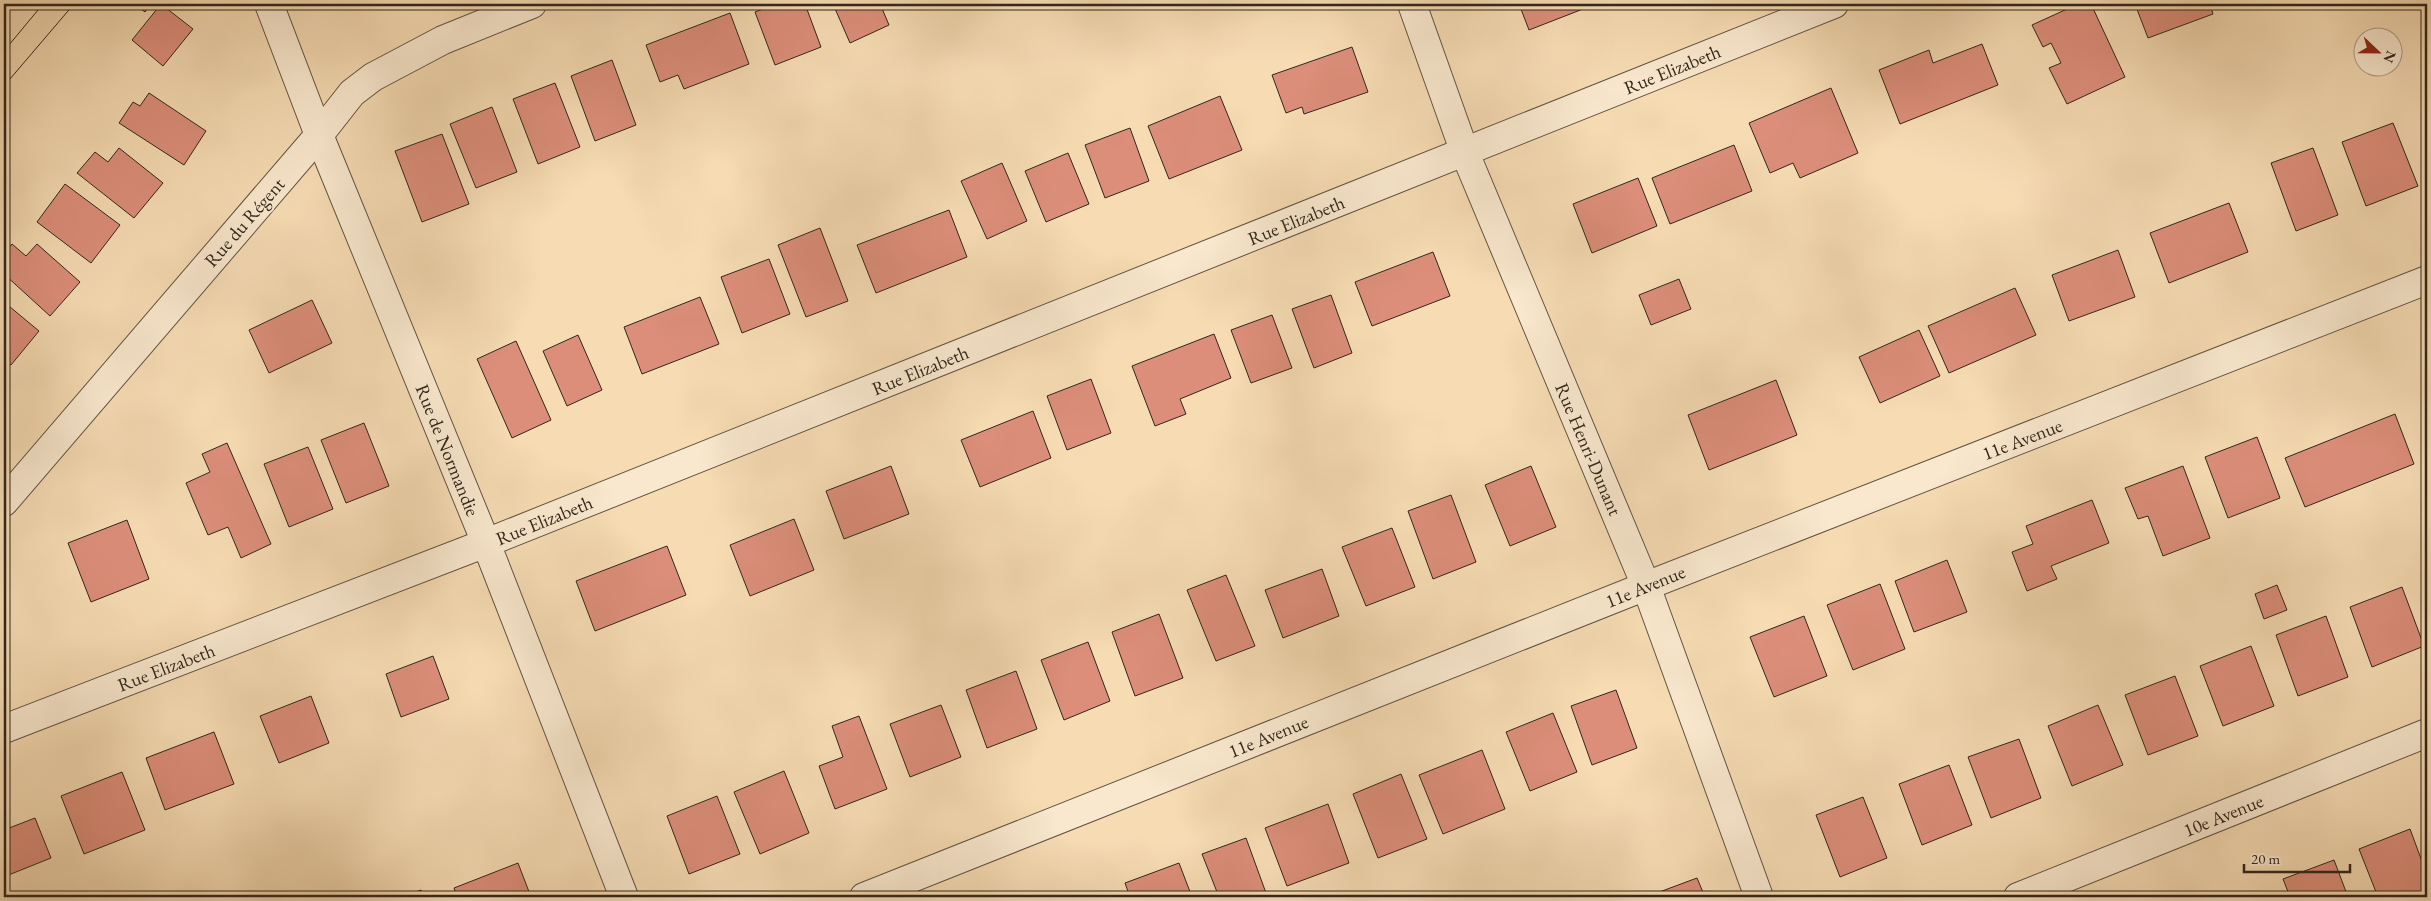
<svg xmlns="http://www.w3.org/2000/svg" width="2431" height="901" font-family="'EB Garamond',serif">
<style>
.building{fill:#dc8e7a;stroke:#31271c}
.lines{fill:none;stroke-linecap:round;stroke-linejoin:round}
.street-casing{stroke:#625442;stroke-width:30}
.street{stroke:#f9e8ce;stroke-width:28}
.tram{stroke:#31271c;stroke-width:1}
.labels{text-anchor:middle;stroke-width:4;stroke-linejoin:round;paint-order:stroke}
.street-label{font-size:19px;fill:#31271c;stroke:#f9e8ce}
</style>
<rect width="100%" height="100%" fill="#f6dbb3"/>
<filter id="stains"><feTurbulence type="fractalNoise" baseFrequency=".004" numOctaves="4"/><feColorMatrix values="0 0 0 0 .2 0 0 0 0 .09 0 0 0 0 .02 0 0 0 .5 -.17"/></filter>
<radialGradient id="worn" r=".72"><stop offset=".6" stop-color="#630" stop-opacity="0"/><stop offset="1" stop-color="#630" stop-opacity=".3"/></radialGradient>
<g class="building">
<polygon points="134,4 151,4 145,12"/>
<polygon points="161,4 193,29 163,66 132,40"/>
<polygon points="776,4 805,4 821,47 775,65 755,12"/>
<polygon points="833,4 885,4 881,6 889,25 850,43"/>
<polygon points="1519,4 1581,4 1583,9 1529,30"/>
<polygon points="2078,4 2091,4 2125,77 2067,104 2049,68 2061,63 2051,43 2043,47 2032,25"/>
<polygon points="2135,4 2210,4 2213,14 2148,38"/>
<polygon points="730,13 749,64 684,89 678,75 660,82 646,45"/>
<polygon points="1982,44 1998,85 1900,124 1879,70 1929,50 1933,63"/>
<polygon points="1352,47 1368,92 1304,114 1302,107 1286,113 1272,75"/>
<polygon points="612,60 636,125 595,141 571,76"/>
<polygon points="555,83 580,147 538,164 513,99"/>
<polygon points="1831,88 1858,153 1800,178 1793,163 1770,173 1749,123"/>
<polygon points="149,93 206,131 184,165 119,123 133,102 140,106"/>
<polygon points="1220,96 1242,150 1169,179 1148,126"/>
<polygon points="492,107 517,172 476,188 450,124"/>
<polygon points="2393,123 2418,186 2366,206 2342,142"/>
<polygon points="1130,128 1149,181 1105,198 1085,145"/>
<polygon points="442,134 469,204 422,222 395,151"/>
<polygon points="1734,145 1752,191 1670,224 1652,178"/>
<polygon points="119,148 163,183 134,218 77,173 95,152 108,162"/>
<polygon points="2313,148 2338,215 2296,231 2271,163"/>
<polygon points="1068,153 1089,204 1046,222 1025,171"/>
<polygon points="1002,163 1027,221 987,239 961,181"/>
<polygon points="1638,178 1657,226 1592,253 1573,204"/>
<polygon points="65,184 120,225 91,263 37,222"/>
<polygon points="2229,203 2248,252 2169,283 2150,233"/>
<polygon points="949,210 967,257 876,293 857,245"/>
<polygon points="820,228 848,301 806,317 778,245"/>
<polygon points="12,244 26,256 37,244 80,282 50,316 4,274 4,254"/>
<polygon points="2118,250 2135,297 2069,321 2052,275"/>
<polygon points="1433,252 1450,296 1372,326 1355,282"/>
<polygon points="769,259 790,314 742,333 721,277"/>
<polygon points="1679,279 1691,309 1651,325 1639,295"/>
<polygon points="2015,288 2036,335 1949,373 1928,326"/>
<polygon points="1331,295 1352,353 1314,368 1292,309"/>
<polygon points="700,297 719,344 642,374 624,327"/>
<polygon points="312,300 332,343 269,373 249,330"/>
<polygon points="4,302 39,331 11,365 4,359"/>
<polygon points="1272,315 1292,368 1251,383 1231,330"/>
<polygon points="1919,330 1940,376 1880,403 1859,357"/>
<polygon points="1214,334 1231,378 1180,399 1186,414 1155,426 1132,366"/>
<polygon points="578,335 602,390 567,406 543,351"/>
<polygon points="516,341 551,420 512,438 477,359"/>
<polygon points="1091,379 1111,433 1067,450 1047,396"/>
<polygon points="1776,380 1797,435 1709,470 1688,415"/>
<polygon points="1033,411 1051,458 980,487 961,440"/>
<polygon points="2395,414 2414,464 2305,507 2285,458"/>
<polygon points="364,423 389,486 346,503 321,440"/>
<polygon points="2257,437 2280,498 2228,518 2205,457"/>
<polygon points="227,443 271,544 241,558 228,527 208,535 186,483 210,472 202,454"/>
<polygon points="308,447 333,509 289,527 264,464"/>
<polygon points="891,466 909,514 844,539 826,491"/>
<polygon points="1531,466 1556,527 1510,546 1485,485"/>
<polygon points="2183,466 2210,538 2163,556 2148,516 2138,519 2125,488"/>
<polygon points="1451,495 1476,562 1433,579 1408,511"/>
<polygon points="2092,500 2109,543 2051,566 2057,579 2027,591 2012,552 2033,544 2026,526"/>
<polygon points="794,519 814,570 750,596 730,545"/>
<polygon points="127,520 149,579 91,602 68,543"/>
<polygon points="1392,528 1415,587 1366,606 1342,547"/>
<polygon points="667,546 686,595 595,631 576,581"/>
<polygon points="1947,560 1967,612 1914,632 1895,581"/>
<polygon points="1322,569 1339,616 1283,638 1265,590"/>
<polygon points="1226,575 1255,646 1216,661 1187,590"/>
<polygon points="1880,584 1905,649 1853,670 1827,605"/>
<polygon points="2277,585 2287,610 2264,619 2255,594"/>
<polygon points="2402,587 2424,646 2372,667 2350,607"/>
<polygon points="1159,614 1183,678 1135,696 1112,632"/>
<polygon points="1804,616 1827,676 1774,697 1750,637"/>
<polygon points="2326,616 2348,677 2298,696 2276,635"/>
<polygon points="1088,642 1110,701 1064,720 1041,660"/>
<polygon points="2251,646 2274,706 2223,726 2200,666"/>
<polygon points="433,656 449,699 401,717 386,674"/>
<polygon points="1016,671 1037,729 987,748 966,690"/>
<polygon points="2175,676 2198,736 2148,755 2125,695"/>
<polygon points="1616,690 1637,748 1592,765 1571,706"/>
<polygon points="311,696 329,743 279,763 260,716"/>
<polygon points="941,705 961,757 910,777 890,724"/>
<polygon points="2098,705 2123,765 2072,786 2048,726"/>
<polygon points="1553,713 1577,772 1530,791 1506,732"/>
<polygon points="859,716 887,789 835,809 819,766 843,757 832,726"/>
<polygon points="214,732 234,784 165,810 146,758"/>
<polygon points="2019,739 2041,798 1991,818 1968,757"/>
<polygon points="1482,750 1505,809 1443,834 1419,775"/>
<polygon points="1949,765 1972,825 1922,845 1899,784"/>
<polygon points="784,771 809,833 760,854 734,792"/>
<polygon points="122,772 145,830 84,854 61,796"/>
<polygon points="1401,774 1427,839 1378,858 1353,794"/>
<polygon points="717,796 740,854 689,874 667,816"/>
<polygon points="1863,797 1887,858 1840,877 1816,815"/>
<polygon points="1328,804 1349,863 1287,886 1265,828"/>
<polygon points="35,818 51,858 6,876 4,870 4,830"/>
<polygon points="2410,829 2427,875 2427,892 2413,897 2378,897 2359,849"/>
<polygon points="1246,838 1266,893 1254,897 1219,897 1202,854"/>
<polygon points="2334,860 2348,897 2290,897 2283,879"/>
<polygon points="518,863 531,897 457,897 454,888"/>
<polygon points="1179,863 1192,897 1130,897 1125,883"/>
<polygon points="1697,878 1705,897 1646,897"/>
<polygon points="421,890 423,897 401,897"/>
</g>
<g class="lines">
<defs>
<g id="street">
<polyline points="269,4 319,135 486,543 624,897"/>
<polyline points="1412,4 1465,153 1646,586 1759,897"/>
<polyline points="4,502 319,135 352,93 373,77 443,40 532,4"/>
<polyline points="4,729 486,543 1834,4"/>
<polyline points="864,897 1646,586 2427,280"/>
<polyline points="2018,897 2427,733"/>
</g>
</defs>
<use href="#street" class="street-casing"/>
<use href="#street" class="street"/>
<g class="tram">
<polyline points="4,51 43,4"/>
<polyline points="4,86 74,4"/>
</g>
</g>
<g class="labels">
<g class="street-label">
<text transform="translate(1672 69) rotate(-22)" y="7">Rue Elizabeth</text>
<text transform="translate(1296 220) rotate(-22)" y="7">Rue Elizabeth</text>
<text transform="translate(244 222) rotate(-49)" y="7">Rue du Régent</text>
<text transform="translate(920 370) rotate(-22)" y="7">Rue Elizabeth</text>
<text transform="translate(2022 439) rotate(-21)" y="7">11e Avenue</text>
<text transform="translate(1589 449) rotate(67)" y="7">Rue Henri-Dunant</text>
<text transform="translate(448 450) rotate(68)" y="7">Rue de Normandie</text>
<text transform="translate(544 520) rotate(-22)" y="7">Rue Elizabeth</text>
<text transform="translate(1645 586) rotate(-22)" y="7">11e Avenue</text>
<text transform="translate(166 667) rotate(-21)" y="7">Rue Elizabeth</text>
<text transform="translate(1268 736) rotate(-22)" y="7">11e Avenue</text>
<text transform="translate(2223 815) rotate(-22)" y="7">10e Avenue</text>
</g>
</g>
<rect width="2431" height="901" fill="none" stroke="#f6dbb3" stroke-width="20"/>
<rect x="5" y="5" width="2421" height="891" fill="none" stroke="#31271c" stroke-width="2.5"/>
<rect x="10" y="10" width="2411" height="881" fill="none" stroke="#31271c"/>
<g transform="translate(2378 52) rotate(112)"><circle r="24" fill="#f9e8ce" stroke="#a99b87"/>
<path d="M0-4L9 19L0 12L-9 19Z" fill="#8f2418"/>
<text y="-8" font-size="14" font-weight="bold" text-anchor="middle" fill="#31271c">N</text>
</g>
<path d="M2244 864v8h106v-8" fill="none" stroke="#31271c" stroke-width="2.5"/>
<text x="2251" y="864" font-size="15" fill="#31271c" stroke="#f9e8ce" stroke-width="4" paint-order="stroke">20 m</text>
<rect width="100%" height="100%" filter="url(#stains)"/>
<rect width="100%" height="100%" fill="url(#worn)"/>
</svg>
